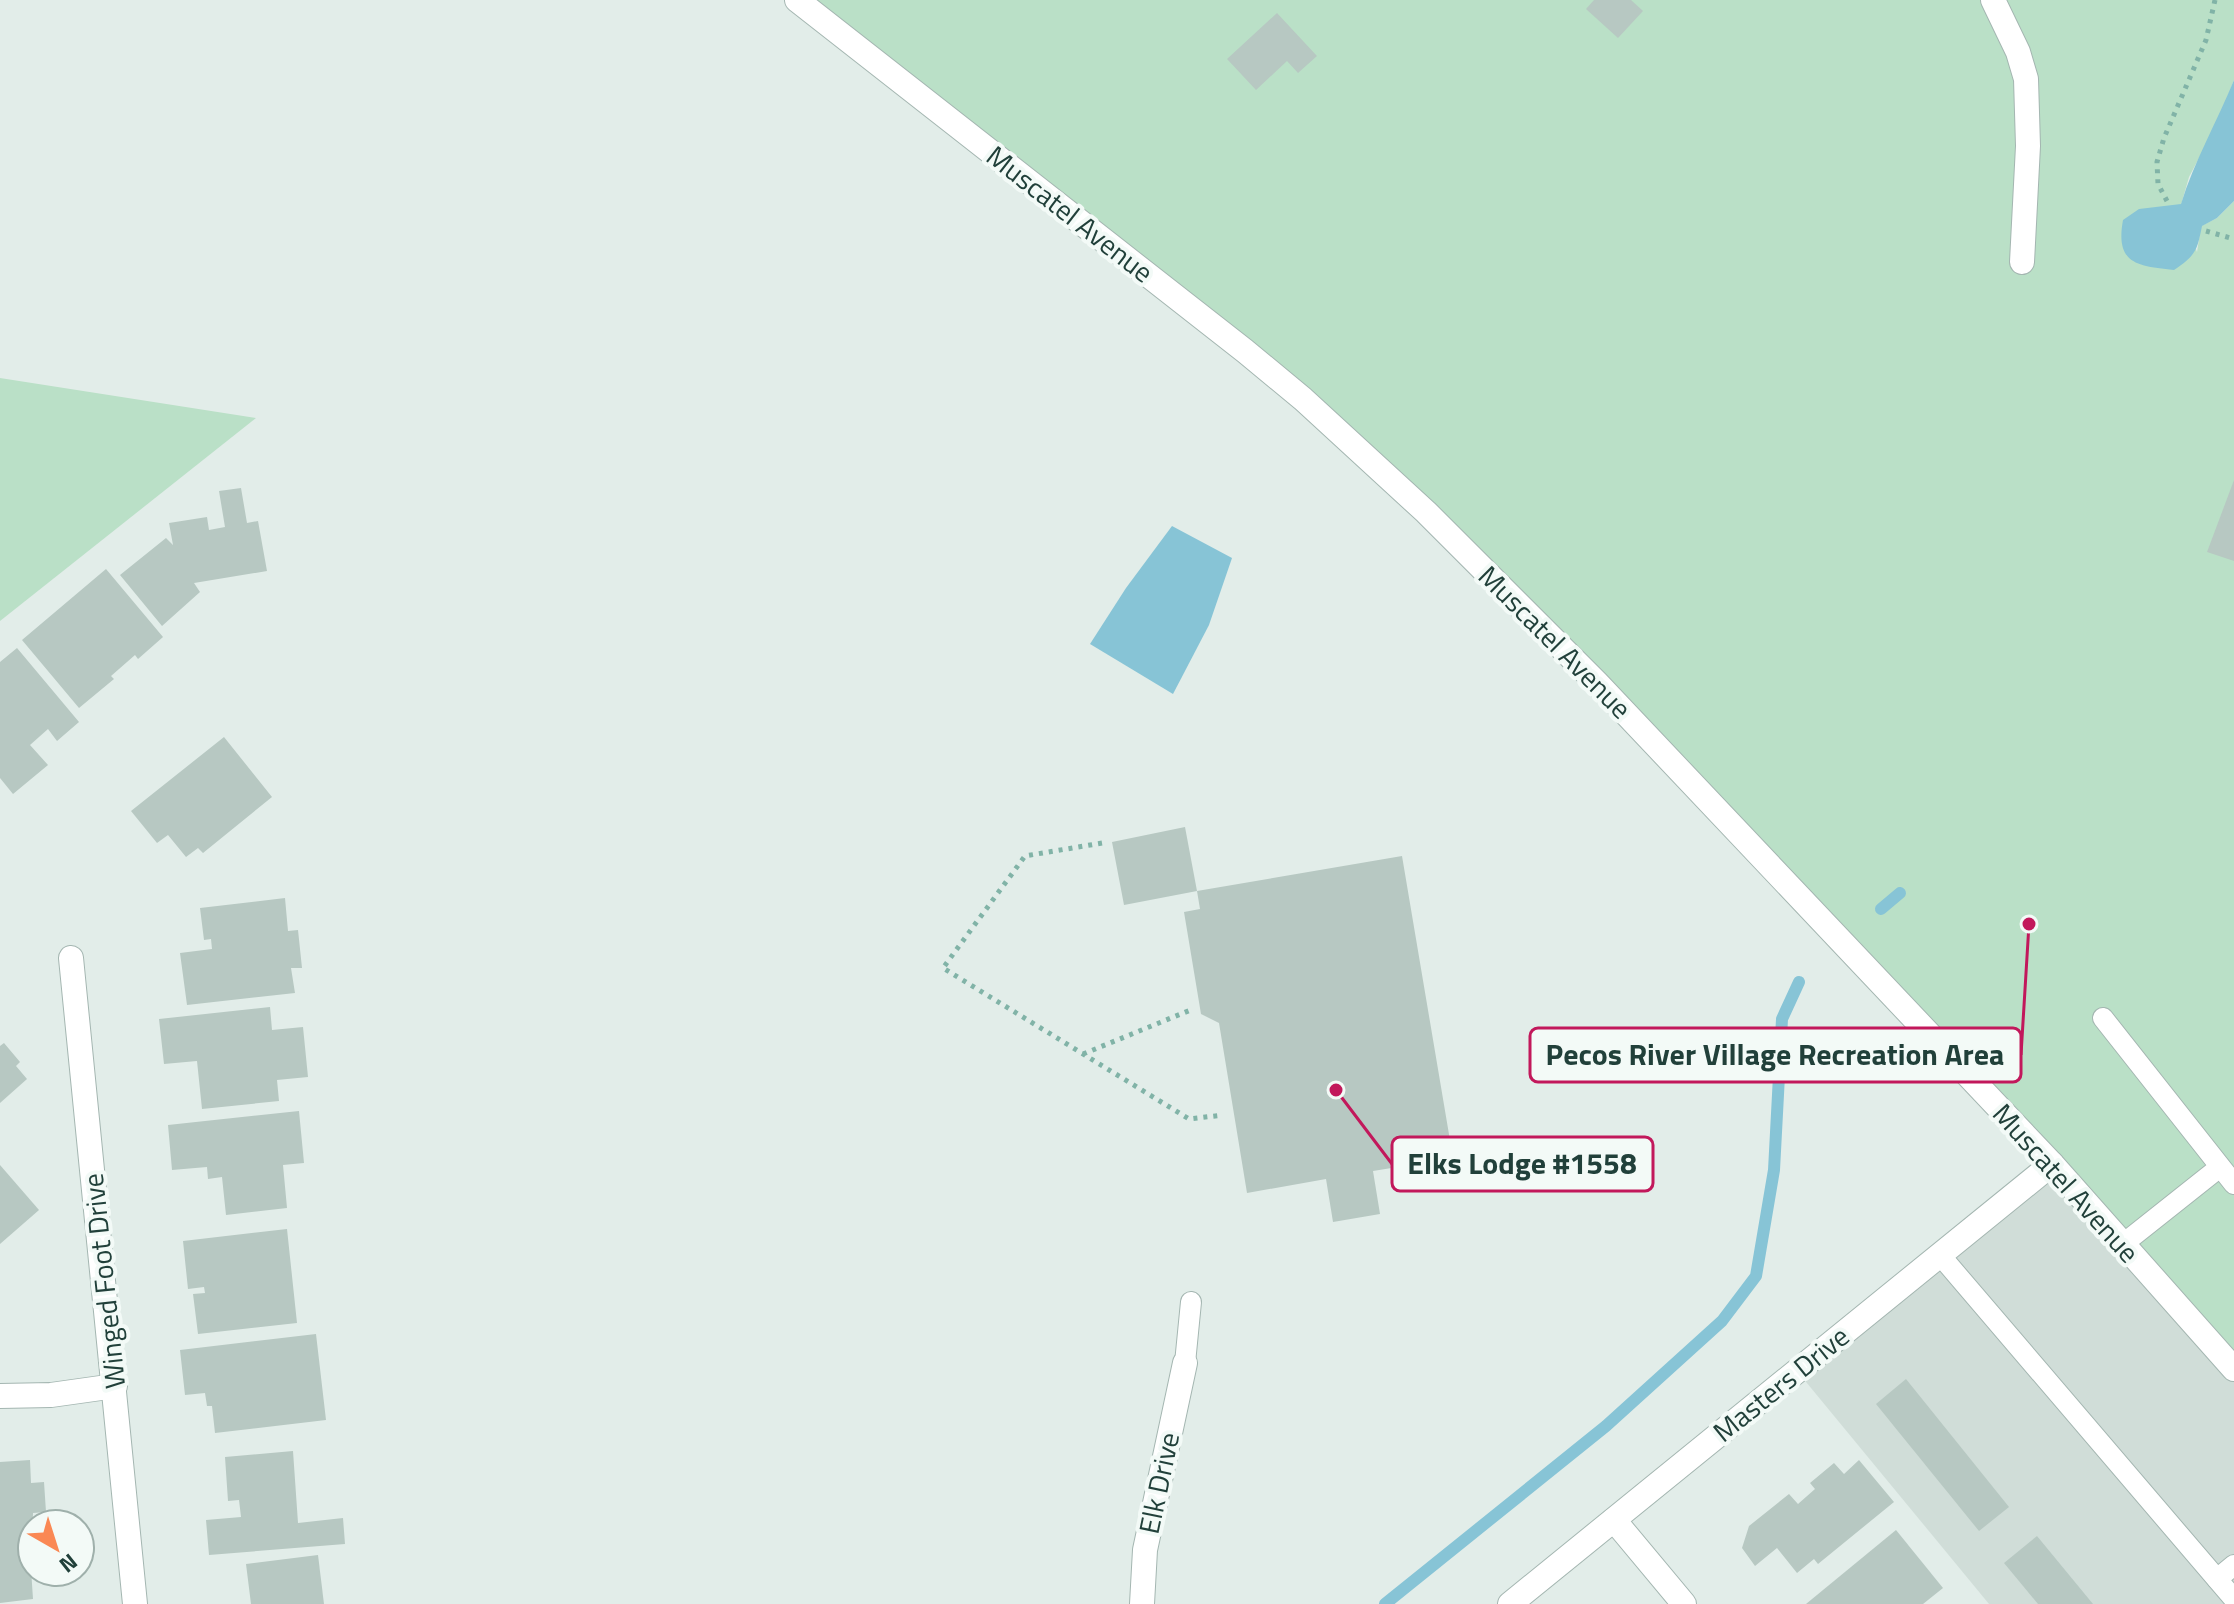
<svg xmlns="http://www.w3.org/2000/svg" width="2234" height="1604" font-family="'Titillium Web',sans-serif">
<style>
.built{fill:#d0ddd8}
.green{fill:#bae0c7}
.water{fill:#87c4d6}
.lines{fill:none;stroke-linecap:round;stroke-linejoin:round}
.stream{stroke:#87c4d6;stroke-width:12}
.building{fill:#b7c8c2}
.service-casing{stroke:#a4b6b1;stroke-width:22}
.minor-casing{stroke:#a4b6b1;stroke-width:26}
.path{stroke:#81b3a7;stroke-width:5;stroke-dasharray:4 6;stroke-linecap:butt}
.service{stroke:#fff;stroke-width:20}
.minor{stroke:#fff;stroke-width:24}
.labels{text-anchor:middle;stroke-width:8;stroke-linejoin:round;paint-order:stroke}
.street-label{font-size:28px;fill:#21403a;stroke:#f3faf7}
.leader{fill:none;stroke:#c2185b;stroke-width:3}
.callout-dot{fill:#c2185b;stroke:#f3faf7;stroke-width:3}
.callout{fill:#f3faf7;stroke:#c2185b;stroke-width:3}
.callout-label{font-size:30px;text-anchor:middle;font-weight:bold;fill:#21403a}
</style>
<rect width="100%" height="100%" fill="#e2ede9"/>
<polygon class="built" points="2052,1164 2234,1369 2234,1604 1989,1604 1797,1371"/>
<g class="green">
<polygon points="797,0 2234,0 2234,80 2217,124 2189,177 2181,205 2197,252 2201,226 2217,218 2234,201 2234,1369 1426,512"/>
<polygon points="0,378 256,418 0,621"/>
</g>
<g class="water">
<path d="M2234,80V201L2217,218L2202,226C2197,251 2196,255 2174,270C2137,266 2115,264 2123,220L2139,209L2181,204C2194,161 2217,122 2234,80Z"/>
<polygon points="1172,526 1232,558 1209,625 1173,694 1090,644 1126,588"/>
</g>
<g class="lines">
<g class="stream">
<polyline points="1881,909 1900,893"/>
<polyline points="1385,1604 1606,1426 1722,1321 1756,1276 1774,1170 1782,1019 1799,982"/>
</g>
</g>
<g class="building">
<polygon points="1594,0 1631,0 1643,11 1618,38 1586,9"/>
<polygon points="1277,13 1317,56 1298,73 1287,61 1256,90 1227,59"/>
<polygon points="2234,480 2234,561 2207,552"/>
<polygon points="241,488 247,523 258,521 267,571 194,583 200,592 162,626 120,575 166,538 173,545 169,523 207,517 209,530 225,527 219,491"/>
<polygon points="106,569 163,637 138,659 135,655 111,676 114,679 79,708 22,640"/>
<polygon points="17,648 79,722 57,741 48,729 30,745 48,765 13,794 0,778 0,662"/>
<polygon points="224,737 272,797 203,853 198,848 186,857 168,835 157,843 131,811"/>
<polygon points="1185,827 1197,891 1402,856 1453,1158 1373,1171 1380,1214 1333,1222 1326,1179 1247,1193 1219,1023 1201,1014 1184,912 1200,909 1197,891 1124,905 1112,842"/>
<polygon points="285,898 288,931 298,930 302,968 291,968 295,993 187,1005 180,953 212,949 211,939 204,940 200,908"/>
<polygon points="270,1007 272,1030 303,1027 308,1077 277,1080 279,1101 202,1109 197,1061 164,1064 159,1019"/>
<polygon points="4,1043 20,1062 16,1066 27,1079 0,1103 0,1046"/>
<polygon points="299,1111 304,1163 283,1165 287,1208 226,1215 222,1177 208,1179 207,1167 172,1170 168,1125"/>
<polygon points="0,1165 39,1210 0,1244"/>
<polygon points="287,1229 297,1323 198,1334 193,1294 205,1293 204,1287 188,1289 183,1241"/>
<polygon points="316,1334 326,1420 215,1433 212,1406 207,1406 205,1393 185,1395 180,1350"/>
<polygon points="1906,1379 2009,1507 1979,1531 1876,1404"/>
<polygon points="293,1451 298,1523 343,1518 345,1544 209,1555 206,1520 241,1517 239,1500 228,1501 225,1457"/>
<polygon points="30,1460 31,1483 44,1482 46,1512 33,1513 31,1569 33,1599 0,1603 0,1462"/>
<polygon points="1859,1460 1894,1502 1818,1564 1814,1559 1797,1573 1777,1548 1755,1566 1742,1548 1749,1526 1789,1494 1798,1504 1815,1489 1810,1483 1834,1463 1844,1474"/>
<polygon points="1896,1530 1943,1588 1923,1604 1806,1604"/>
<polygon points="2037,1536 2093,1604 2038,1604 2004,1563"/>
<polygon points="318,1555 324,1604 251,1604 246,1564"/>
</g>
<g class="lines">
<defs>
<g id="service">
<polyline points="2103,1018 2234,1184"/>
<polyline points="2123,1244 2220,1167"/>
<polyline points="1940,1255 2234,1599"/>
<polyline points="1185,1363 1191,1302"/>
<polyline points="2217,1579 2234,1565"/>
</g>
<g id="minor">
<polyline points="797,0 1245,351 1303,399 1426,512 1597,683 2052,1164 2234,1369"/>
<polyline points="1993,0 2018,52 2026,79 2028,146 2022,262"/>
<polyline points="71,958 135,1604"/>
<polyline points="0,1396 51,1395 115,1386"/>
<polyline points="1614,1520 1684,1604"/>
<polyline points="1142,1604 1145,1550 1185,1363"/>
<polyline points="1510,1604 2052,1164"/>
</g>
</defs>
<use href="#service" class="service-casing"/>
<use href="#minor" class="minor-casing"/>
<g class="path">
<polyline points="2167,201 2158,184 2157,162 2164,138 2206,40 2215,0"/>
<polyline points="2206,231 2234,239"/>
<polyline points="1102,843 1025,856 943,968 1189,1119 1223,1115"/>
<polyline points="1083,1054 1193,1009"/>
</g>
<use href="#service" class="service"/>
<use href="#minor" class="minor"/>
</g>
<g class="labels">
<g class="street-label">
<text transform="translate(1070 214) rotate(38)" y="10">Muscatel Avenue</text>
<text transform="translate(1555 642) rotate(45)" y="10">Muscatel Avenue</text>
<text transform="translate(2066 1183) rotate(48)" y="10">Muscatel Avenue</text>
<text transform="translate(104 1281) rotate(-96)" y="10">Winged Foot Drive</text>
<text transform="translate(1781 1384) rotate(-39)" y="10">Masters Drive</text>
<text transform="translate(1159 1483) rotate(-78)" y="10">Elk Drive</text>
</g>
</g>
<path class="leader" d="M2029 924L2021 1055M1336 1090L1392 1164"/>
<g class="callout-dot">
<circle cx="2029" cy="924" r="8"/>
<circle cx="1336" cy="1090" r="8"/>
</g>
<g class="callout">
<rect x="1530" y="1028" width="491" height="54" rx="8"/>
<rect x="1392" y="1137" width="261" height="54" rx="8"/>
</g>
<g class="callout-label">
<text x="1775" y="1065">Pecos River Village Recreation Area</text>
<text x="1522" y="1174">Elks Lodge #1558</text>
</g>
<g transform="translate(56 1548) rotate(141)"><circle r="38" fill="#f3faf7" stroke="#9fb0ab" stroke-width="2"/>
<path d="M0-6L14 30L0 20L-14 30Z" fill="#fa8854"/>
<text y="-12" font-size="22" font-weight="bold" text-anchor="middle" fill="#21403a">N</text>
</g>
</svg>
